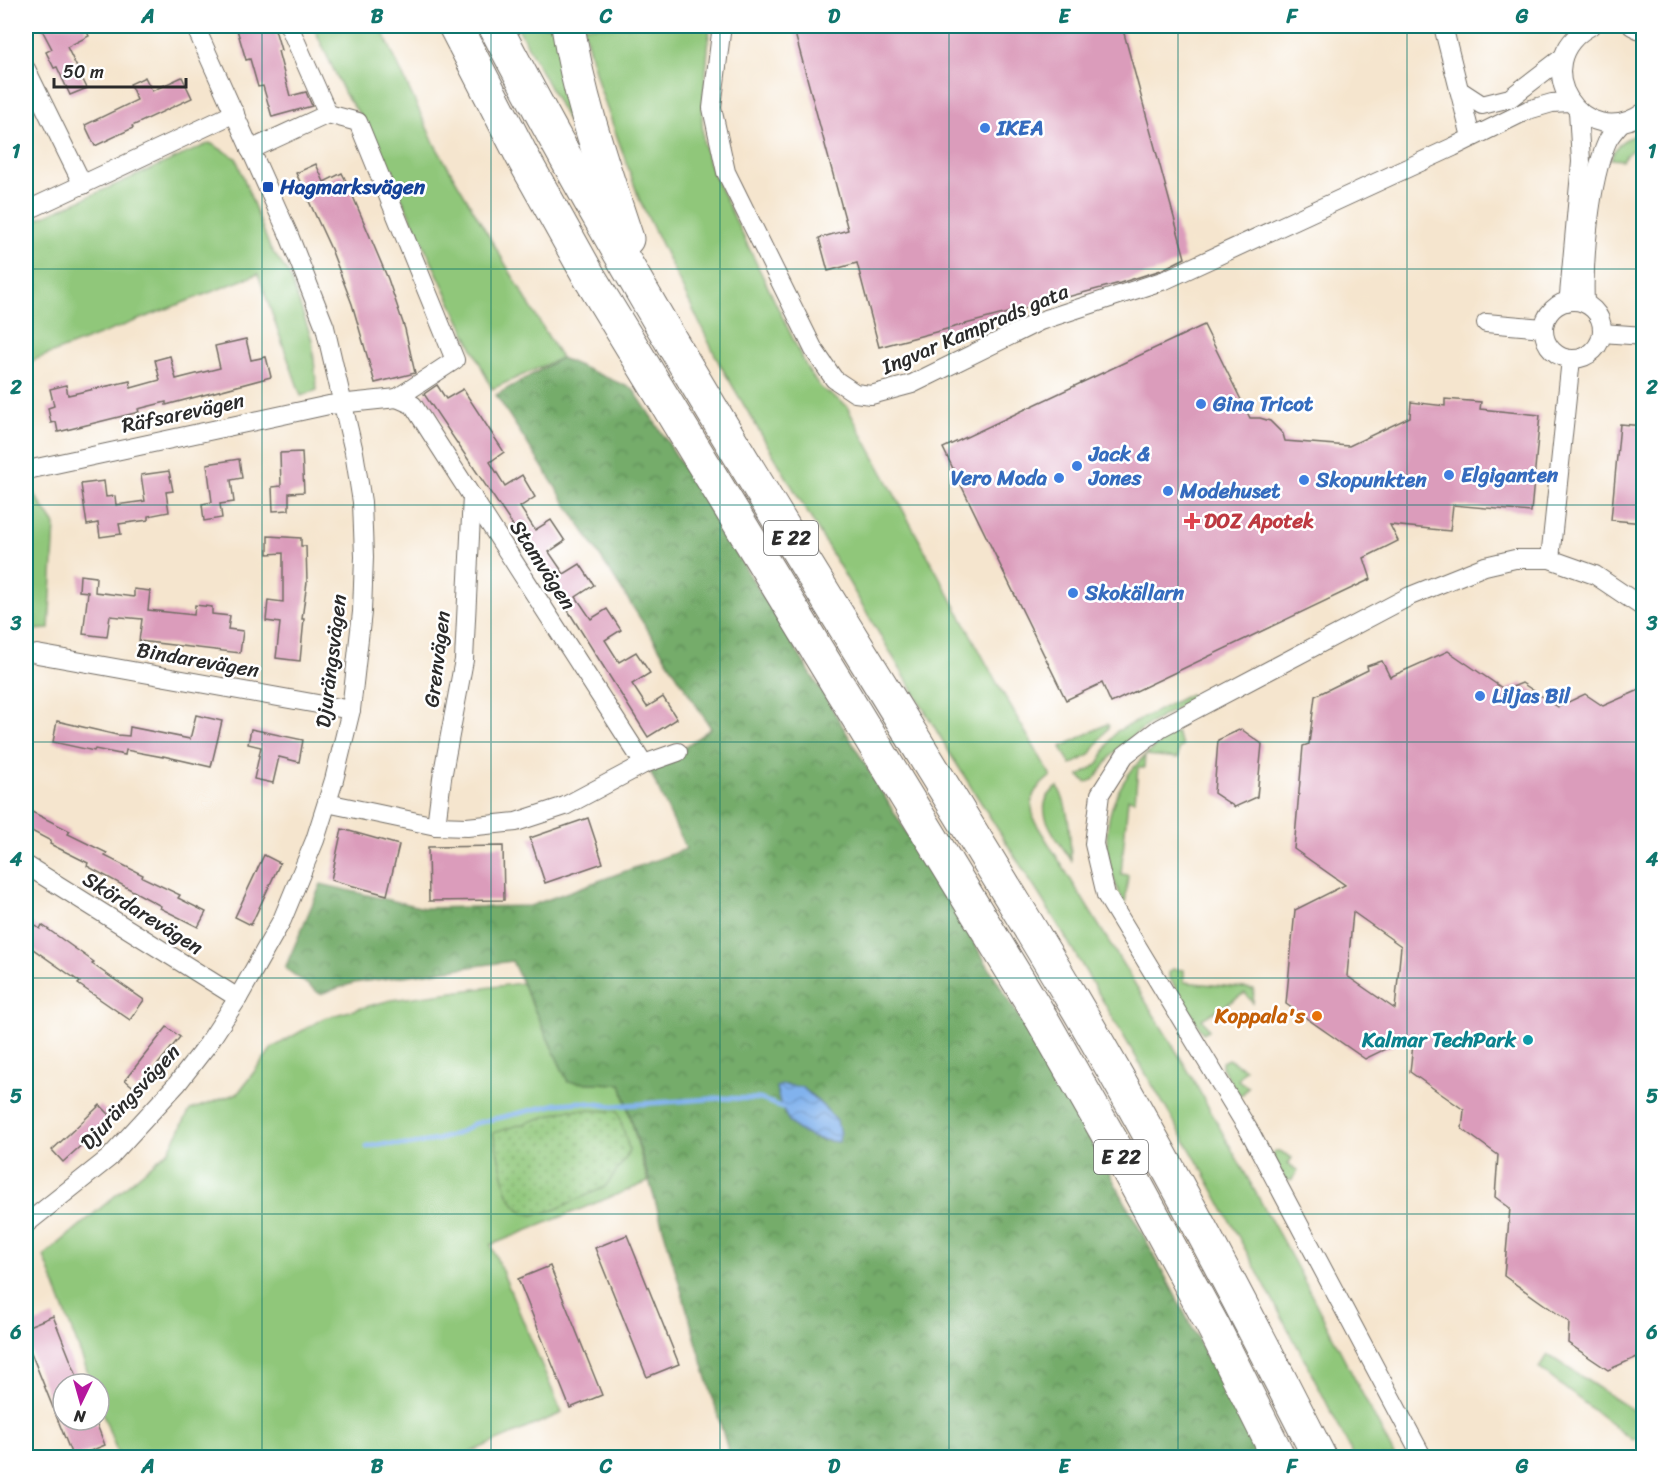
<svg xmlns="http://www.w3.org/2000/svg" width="1669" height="1483" font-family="Sriracha,sans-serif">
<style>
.grass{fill:#90c77a;stroke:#5e7952;stroke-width:1.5}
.forest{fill:url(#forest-crowns);stroke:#506c4a;stroke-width:1.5;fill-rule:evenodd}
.garden{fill:url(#garden-dots);stroke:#5e7952;stroke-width:1.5}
.water{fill:url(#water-waves);stroke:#566e8c;stroke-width:1.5}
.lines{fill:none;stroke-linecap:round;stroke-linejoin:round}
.stream{stroke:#81b2ed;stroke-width:5}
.building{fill:#db9cbb;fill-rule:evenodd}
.street-casing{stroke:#726c64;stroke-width:20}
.highway-casing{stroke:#726c64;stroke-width:35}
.street{stroke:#fff;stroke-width:18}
.highway{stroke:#fff;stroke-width:33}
.grid{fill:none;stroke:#0f766e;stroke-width:1.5;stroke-opacity:0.55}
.shop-dot{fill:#3f7fe0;stroke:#fff;stroke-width:2}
.transit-dot{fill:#1a4fb4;stroke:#fff;stroke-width:2}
.health-dot{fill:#e0444e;stroke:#fff;stroke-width:2}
.food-dot{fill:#e8710a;stroke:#fff;stroke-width:2}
.culture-dot{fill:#0f9aa8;stroke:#fff;stroke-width:2}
.labels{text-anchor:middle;stroke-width:5;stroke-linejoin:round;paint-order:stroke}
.shield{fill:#fff;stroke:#6b6b6b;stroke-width:1.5}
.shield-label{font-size:20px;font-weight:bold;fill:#2b2b2b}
.shop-label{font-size:21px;font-weight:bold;fill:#366cbe;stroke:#fff;text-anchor:start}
.transit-label{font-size:21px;font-weight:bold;fill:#164399;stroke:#fff;text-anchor:start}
.street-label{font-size:21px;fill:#2b2b2b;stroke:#fff}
.health-label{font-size:21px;font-weight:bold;fill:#be3a42;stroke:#fff;text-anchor:start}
.food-label{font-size:21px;font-weight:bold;fill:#c56008;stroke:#fff;text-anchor:end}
.culture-label{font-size:21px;font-weight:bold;fill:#0d838f;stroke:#fff;text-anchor:end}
.neatline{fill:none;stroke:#0f766e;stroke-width:2}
.grid-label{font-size:20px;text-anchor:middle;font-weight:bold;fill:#0f766e}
</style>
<defs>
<pattern id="forest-crowns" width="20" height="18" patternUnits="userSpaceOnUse" patternTransform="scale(1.5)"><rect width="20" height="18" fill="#74ac6a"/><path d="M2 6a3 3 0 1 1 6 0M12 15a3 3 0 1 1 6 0" fill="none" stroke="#5f8c57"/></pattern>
<pattern id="garden-dots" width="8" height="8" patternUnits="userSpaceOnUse" patternTransform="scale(1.5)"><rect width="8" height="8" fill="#90c77a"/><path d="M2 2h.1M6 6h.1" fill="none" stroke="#76a264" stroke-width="1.8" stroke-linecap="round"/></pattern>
<pattern id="water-waves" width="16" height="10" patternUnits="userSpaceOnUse" patternTransform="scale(1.5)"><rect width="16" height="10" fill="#81b2ed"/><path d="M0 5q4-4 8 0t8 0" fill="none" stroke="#6a91c0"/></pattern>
</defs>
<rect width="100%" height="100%" fill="#fff"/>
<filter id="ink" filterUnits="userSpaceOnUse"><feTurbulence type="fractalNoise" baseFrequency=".0167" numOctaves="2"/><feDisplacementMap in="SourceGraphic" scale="12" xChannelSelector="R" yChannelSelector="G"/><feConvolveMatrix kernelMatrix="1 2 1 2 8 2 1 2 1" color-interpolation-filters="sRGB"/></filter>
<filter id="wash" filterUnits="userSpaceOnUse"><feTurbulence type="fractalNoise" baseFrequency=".008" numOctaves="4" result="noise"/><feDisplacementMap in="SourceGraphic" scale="24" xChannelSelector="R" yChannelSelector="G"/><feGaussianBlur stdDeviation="1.35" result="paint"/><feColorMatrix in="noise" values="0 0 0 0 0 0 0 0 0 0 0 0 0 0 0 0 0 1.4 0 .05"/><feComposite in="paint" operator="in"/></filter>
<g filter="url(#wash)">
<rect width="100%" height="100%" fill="#f5e5ce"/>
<g class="grass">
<polygon points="313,26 380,26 435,145 561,358 492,389 367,125 345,94"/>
<polygon points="517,26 556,26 588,159"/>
<path d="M583,26H710L702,118L703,141L709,163L719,186L809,372L821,388L846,405L997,683L1051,776C1032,791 1029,796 1034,820L1186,1067L1297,1267L1395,1457H1354L1307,1364L1203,1171L1060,928L951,755L719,363L640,201L599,86Z"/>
<path d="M1634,136H1643V147C1633,148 1628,152 1622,160L1611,159C1615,146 1621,140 1634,136Z"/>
<polygon points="210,143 236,158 270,248 289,274 312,340 317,390 301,396 258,274 31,361 26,376 26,224"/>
<polygon points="26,482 55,525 49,629 32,630 26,643"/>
<path d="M1190,694L1193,699C1166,714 1136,730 1114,753C1105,762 1099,780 1086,782L1079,776C1086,772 1094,768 1099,762C1106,752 1108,740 1117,731Z"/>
<polygon points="1107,724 1109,726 1090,755 1071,765 1061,747"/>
<path d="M1176,732L1183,746L1179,749L1178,758L1145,755L1144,768H1138L1135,800L1128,799L1121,874L1128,875L1125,905C1088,835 1110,773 1176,732Z"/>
<path d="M1058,787C1070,809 1070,835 1071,860C1057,838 1027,806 1058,787Z"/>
<polygon points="1173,969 1184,970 1184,982 1254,989 1253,1003 1245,993 1202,1019 1209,1030 1203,1033 1169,977 1169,972"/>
<polygon points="522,983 568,1082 621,1084 648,1182 491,1245 562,1413 459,1457 119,1457 99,1403 99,1384 92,1384 44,1256 169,1150 190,1110 238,1093 272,1048 324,1018 391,1000"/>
<polygon points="1228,1059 1245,1069 1238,1080 1248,1087 1242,1095 1237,1093 1222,1067 1222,1062"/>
<polygon points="1275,1151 1280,1151 1292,1158 1288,1164 1298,1171 1292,1180 1285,1180 1272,1155"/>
<polygon points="1548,1355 1640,1415 1643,1414 1643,1436 1632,1440 1539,1368"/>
</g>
<path class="forest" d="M561,358L633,389L669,444L830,705L869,771L1032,1038L1094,1145L1152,1251L1242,1423L1258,1457H730L621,1084L568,1082L512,961L354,983L320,994L285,968L321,884L424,908L530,906L686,849L649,769L678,752L711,728L496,395ZM777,1087H801L814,1097L836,1121L839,1141L819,1140L788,1118L779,1099Z"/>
<polygon class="garden" points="567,1110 618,1111 629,1149 626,1158 605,1187 552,1211 533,1215 524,1213 515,1205 507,1192 493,1133"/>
<path class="water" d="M783,1085L802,1087L826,1109L837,1121L840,1134L839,1142C800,1139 784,1127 776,1087Z"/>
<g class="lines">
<polyline class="stream" points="367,1147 381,1144 408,1145 437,1140 459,1133 473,1124 557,1104 581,1102 613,1106 722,1098 760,1099 782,1107"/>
</g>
<g id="blocks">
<g class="building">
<polygon points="40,26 84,26 89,36 67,47 87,88 70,95 57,67 54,68 46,52 52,49"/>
<polygon points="236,26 274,26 281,50 278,51 290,96 306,92 312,106 272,117 263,86 258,87 250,59 246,60"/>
<polygon points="793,26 1122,26 1185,258 1161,270 1120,283 879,347 857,263 828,271 819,238 848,230"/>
<polygon points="145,77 152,91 182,77 192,98 132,126 133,128 95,146 85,125 137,100 130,84"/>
<polygon points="316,164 324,182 342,173 349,187 388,279 405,329 415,373 375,383 352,304 331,249 296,173"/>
<polygon points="1204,325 1250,418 1260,418 1270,421 1283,434 1285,441 1349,446 1410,417 1411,402 1445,406 1445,399 1481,402 1480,409 1540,415 1531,512 1453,505 1450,531 1390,525 1398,541 1364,558 1371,579 1111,703 1102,683 1066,700 943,448"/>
<polygon points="246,339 251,360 266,357 271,377 166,405 166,402 138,409 139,412 58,432 56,422 51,423 48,408 54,406 50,389 66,385 68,395 130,381 131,388 160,380 155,360 170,356 176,379 220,368 215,346"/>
<polygon points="437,385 446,399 463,389 504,452 490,462 505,486 522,475 535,497 520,507 535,530 551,520 565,541 549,552 564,574 580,564 594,585 576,597 591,619 607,609 621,630 605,640 619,662 636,652 650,673 632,684 647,707 663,697 677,719 648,737 536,560 424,394"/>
<polygon points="1620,424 1644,426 1644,523 1611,520"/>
<polygon points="302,452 304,492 289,493 289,510 273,511 272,487 281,486 280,453"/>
<polygon points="239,459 242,478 231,480 234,502 220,504 222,518 204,521 202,504 212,502 207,464"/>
<polygon points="169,471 173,491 166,492 169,512 148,516 148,520 119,524 121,534 100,537 98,523 87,525 81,484 104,481 106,497 115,496 116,505 145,501 141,475"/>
<polygon points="268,536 301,538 301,546 306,546 307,582 302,619 304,619 300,661 276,658 280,623 266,621 268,600 283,602 283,553 268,554"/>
<polygon points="80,575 96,577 95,592 134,597 134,589 150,591 148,610 194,615 195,605 212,607 212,614 230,616 228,629 243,631 240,653 139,641 142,619 110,616 107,637 83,634 88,592 79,591"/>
<path d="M1448,651L1505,690L1522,683L1558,707L1585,694L1603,706L1644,688V1354L1608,1370L1568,1343L1569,1322L1504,1276L1510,1208L1495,1197L1498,1155L1462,1129L1464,1110L1410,1072L1414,1035L1365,1059L1286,1004L1295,910L1345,885L1294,849L1303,746L1309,744L1315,696L1368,670L1367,666L1382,661L1390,677ZM1353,912L1401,946L1395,1009L1347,976Z"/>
<polygon points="196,715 222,721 211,767 163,756 163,757 126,750 125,755 95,749 94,751 53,742 57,721 117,735 129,736 130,727 190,739"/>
<polygon points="251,729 303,740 299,762 279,757 273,783 254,779 261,747 248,744"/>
<polygon points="1241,729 1262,744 1257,797 1235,807 1214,793 1218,740"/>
<polygon points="26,809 70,831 68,834 107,853 105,856 143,875 142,877 180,895 178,898 206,912 198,927 160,908 161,906 87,866 88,863 50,844 51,841 26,828"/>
<polygon points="588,818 603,863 545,883 530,838"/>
<polygon points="342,829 399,845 387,895 331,880"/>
<polygon points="503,846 504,900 429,901 428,847"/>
<polygon points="264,855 280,863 251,925 235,917"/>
<polygon points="26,919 40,929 42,925 94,962 92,964 144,1000 130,1020 78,984 80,982 26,944"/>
<polygon points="167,1027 180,1037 137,1090 125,1080"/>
<polygon points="100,1105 112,1117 63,1162 52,1150"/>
<polygon points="627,1235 679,1364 647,1377 595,1248"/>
<polygon points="550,1266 602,1395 570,1408 518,1279"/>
<polygon points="53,1316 80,1384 63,1384 63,1420 95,1420 105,1445 73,1458 26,1340 26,1327"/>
</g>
</g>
</g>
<g filter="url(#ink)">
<use href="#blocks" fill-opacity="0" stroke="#726c64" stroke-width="1.5"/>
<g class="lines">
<defs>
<g id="street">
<polyline points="719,26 721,33 712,108 726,172 814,350 834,379 855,393 871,395 912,384 1040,321 1165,280 1453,147 1528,110 1552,103 1570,102"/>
<polyline points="1443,26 1471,137"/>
<path d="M1591,26C1523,63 1584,156 1644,112"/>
<polyline points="1632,26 1644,32"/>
<polyline points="26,69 83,185"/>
<polyline points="1459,90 1482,105 1510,98 1562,58"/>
<polyline points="250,150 328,114 289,26"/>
<polyline points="26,211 235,113"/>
<circle cx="1573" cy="330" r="29"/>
<polyline points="1567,302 1569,295 1581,162 1578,110"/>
<path d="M1585,303C1583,261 1590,180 1607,142C1610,135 1616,129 1621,123"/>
<polyline points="1486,323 1544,328"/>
<polyline points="1602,333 1644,336"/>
<polyline points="397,398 413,405 644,764"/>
<polyline points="32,469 329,405 397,398 455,360 358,122 328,114"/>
<polyline points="1550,559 1571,359"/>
<polyline points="37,654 351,710"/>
<polyline points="327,803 436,826 467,827 516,822 565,806 644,764 678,752"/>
<polyline points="436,826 442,778 464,660 472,496"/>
<polyline points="26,865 238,998"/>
<polyline points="26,1224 109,1158 177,1084 208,1044 238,998 282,920 315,840 334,780 351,710 362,612 364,557 362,502 354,452 325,327 288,233 195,26"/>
<polyline points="1423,1458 1251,1134 1106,895 1094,844 1100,794 1125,755 1160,728 1410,596 1485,566 1515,559 1550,559 1595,575 1644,608"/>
</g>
<g id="highway">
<polyline points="455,26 522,156 590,278 1043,1021 1128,1170 1215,1330 1279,1458"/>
<path d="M495,26C669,360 879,674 1071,997C1160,1148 1241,1302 1320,1458"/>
<path d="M568,26C579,99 604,169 627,239"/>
</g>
</defs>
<use href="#street" class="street-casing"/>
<use href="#highway" class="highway-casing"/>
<use href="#street" class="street"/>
<use href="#highway" class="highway"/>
</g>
</g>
<path class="grid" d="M262,26V1458M491,26V1458M720,26V1458M949,26V1458M1178,26V1458M1407,26V1458M26,269H1644M26,505H1644M26,742H1644M26,978H1644M26,1214H1644"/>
<g class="shop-dot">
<circle cx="985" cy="128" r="6"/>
<circle cx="1201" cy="404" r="6"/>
<circle cx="1077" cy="466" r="6"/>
<circle cx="1449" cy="475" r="6"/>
<circle cx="1059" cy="478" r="6"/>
<circle cx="1304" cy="480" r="6"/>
<circle cx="1168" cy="491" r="6"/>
<circle cx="1073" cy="593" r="6"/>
<circle cx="1480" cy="696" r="6"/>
</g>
<rect class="transit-dot" x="262" y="181" width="12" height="12" rx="3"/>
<path class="health-dot" d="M1189 512h6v6h6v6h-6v6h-6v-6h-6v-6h6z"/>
<circle class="food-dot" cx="1317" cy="1016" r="6"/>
<circle class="culture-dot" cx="1528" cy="1040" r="6"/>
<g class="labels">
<g class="shield">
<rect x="764" y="521" width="54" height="34" rx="4.5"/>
<rect x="1094" y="1140" width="54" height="34" rx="4.5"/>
</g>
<g class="shield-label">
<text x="791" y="545">E 22</text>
<text x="1121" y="1164">E 22</text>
</g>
<g class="shop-label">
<text x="997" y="135">IKEA</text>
<text x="1213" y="411">Gina Tricot</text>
<text x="1089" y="461">Jack &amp;<tspan x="1089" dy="24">Jones</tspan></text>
<text x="1461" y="482">Elgiganten</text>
<text x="1047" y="485" text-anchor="end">Vero Moda</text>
<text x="1316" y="487">Skopunkten</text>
<text x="1180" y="498">Modehuset</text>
<text x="1085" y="600">Skokällarn</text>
<text x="1492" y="703">Liljas Bil</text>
</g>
<g class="transit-label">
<text x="280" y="194">Hagmarksvägen</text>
</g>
<g class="street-label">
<text transform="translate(975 329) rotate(-23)" y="7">Ingvar Kamprads gata</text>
<text transform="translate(183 413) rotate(-12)" y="7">Räfsarevägen</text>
<text transform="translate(543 565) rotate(57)" y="7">Stamvägen</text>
<text transform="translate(437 659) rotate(-83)" y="7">Grenvägen</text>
<text transform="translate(198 660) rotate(10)" y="7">Bindarevägen</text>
<text transform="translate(331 661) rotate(-83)" y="7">Djurängsvägen</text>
<text transform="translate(143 913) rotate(32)" y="7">Skördarevägen</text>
<text transform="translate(130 1097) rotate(-47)" y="7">Djurängsvägen</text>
</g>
<g class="health-label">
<text x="1204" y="528">DOZ Apotek</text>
</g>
<g class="food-label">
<text x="1305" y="1023">Koppala's</text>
</g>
<g class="culture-label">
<text x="1516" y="1047">Kalmar TechPark</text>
</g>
</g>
<rect width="1669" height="1483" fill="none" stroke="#fff" stroke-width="66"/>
<g transform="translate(81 1402) rotate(185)"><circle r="28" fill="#ffffff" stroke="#aaaaaa" stroke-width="1.5"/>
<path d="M0-4.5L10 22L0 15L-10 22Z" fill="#b5179e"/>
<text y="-9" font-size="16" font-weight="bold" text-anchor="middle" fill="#2b2b2b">N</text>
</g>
<path d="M54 78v9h132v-9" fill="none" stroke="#2b2b2b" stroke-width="3"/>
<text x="63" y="78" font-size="18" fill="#2b2b2b" stroke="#ffffff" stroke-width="4.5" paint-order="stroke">50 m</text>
<rect x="33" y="33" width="1603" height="1417" class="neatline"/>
<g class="grid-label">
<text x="148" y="23">A</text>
<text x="377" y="23">B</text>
<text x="606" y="23">C</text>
<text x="834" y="23">D</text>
<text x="1064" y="23">E</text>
<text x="1292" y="23">F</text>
<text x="1522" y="23">G</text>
<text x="16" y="158">1</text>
<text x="1652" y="158">1</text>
<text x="16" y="394">2</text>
<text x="1652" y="394">2</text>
<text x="16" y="630">3</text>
<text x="1652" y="630">3</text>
<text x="16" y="866">4</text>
<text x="1652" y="866">4</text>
<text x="16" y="1103">5</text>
<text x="1652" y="1103">5</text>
<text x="16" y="1339">6</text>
<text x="1652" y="1339">6</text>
<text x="148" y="1473">A</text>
<text x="377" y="1473">B</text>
<text x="606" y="1473">C</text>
<text x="834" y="1473">D</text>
<text x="1064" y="1473">E</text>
<text x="1292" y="1473">F</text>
<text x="1522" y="1473">G</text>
</g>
</svg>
